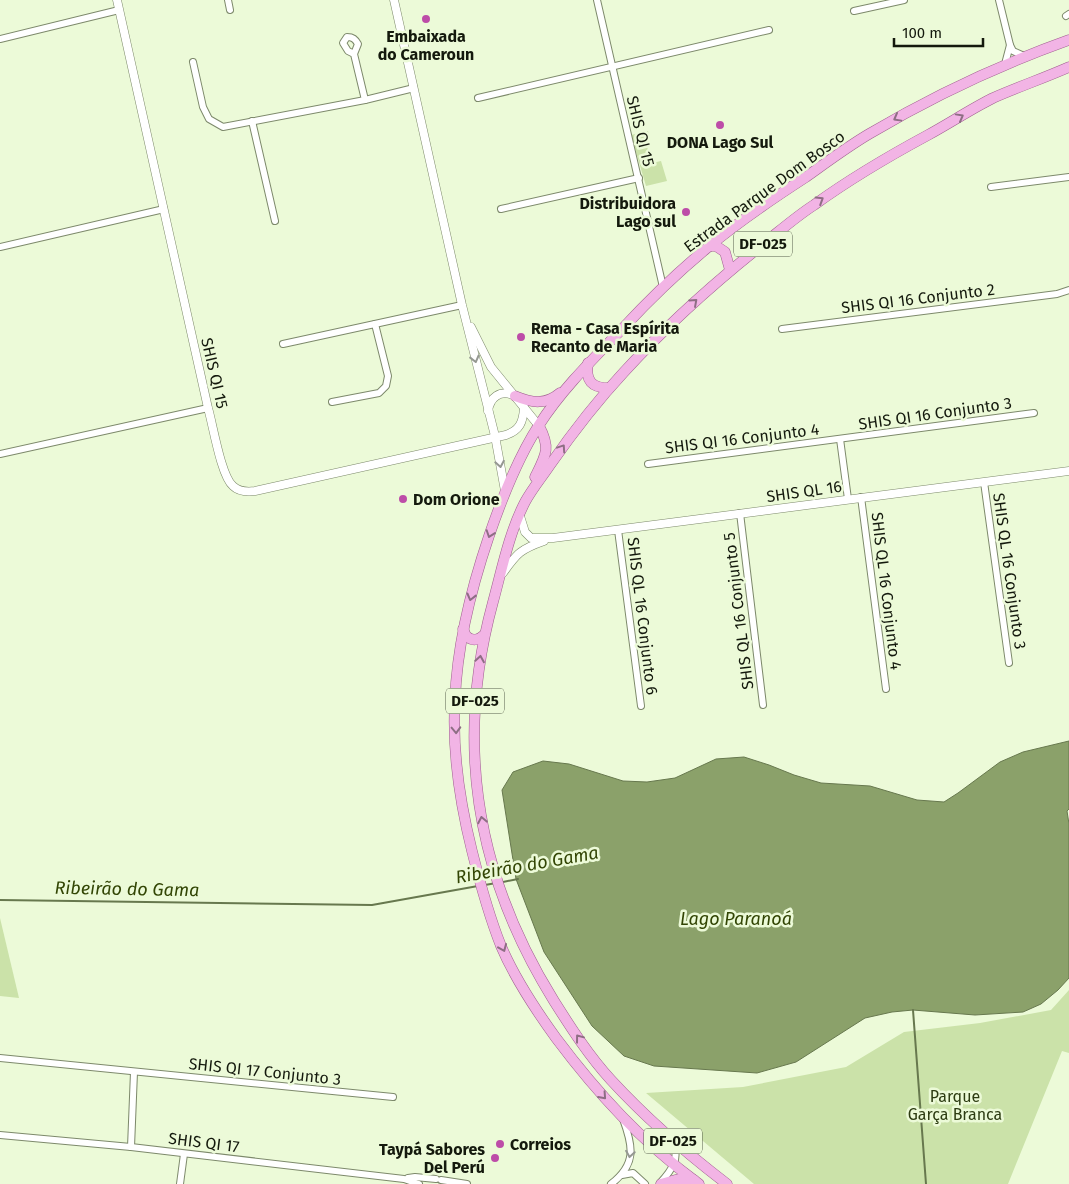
<svg xmlns="http://www.w3.org/2000/svg" width="1069" height="1184" font-family="'Fira Sans',sans-serif">
<style>
.green{fill:#cbe2a9}
.water{fill:#8ba16a;stroke:#67784e}
.lines{fill:none;stroke-linecap:round;stroke-linejoin:round}
.stream{stroke:#67784e;stroke-width:2}
.minor-casing{stroke:#7d896b;stroke-width:8}
.tertiary-casing{stroke:#7d896b;stroke-width:9}
.primary-casing{stroke:#9e5d8e;stroke-width:11}
.minor{stroke:#fff;stroke-width:6}
.tertiary{stroke:#fff;stroke-width:8}
.primary{stroke:#f2b4e5;stroke-width:10}
.oneway{stroke:#8e6e84}
.oneway2{stroke:#959892}
.poi-dot{fill:#bd4ca8;stroke:#ecfad8;stroke-width:2}
.labels{text-anchor:middle;stroke-width:5;stroke-linejoin:round;paint-order:stroke}
.shield{fill:#ecfad8;stroke:#555c4a;stroke-width:1}
.shield-label{font-size:15px;font-weight:bold;fill:#14190d}
.poi-label{font-size:16px;font-weight:bold;fill:#14190d;stroke:#ecfad8;text-anchor:start}
.street-label{font-size:16px;fill:#14190d;stroke:#ecfad8}
.park-label{font-size:16px;fill:#2d3c12;stroke:#ecfad8}
.water-label{font-size:18px;font-style:italic;fill:#324504;stroke:#ecfad8}
</style>
<rect width="100%" height="100%" fill="#ecfad8"/>
<g class="green">
<polygon points="648,131 650,139 645,140 652,163 661,161 667,181 646,186 631,135"/>
<polygon points="0,918 19,998 0,996"/>
<polygon points="1069,990 1069,1053 1062,1051 1008,1184 754,1184 646,1093 743,1087 846,1067 904,1032 980,1023 1051,1010"/>
</g>
<polygon class="water" points="1069,741 1069,809 1067,811 1069,824 1069,978 1058,990 1041,1004 1023,1012 975,1015 913,1010 892,1012 865,1018 796,1062 757,1073 654,1066 624,1056 592,1026 544,952 516,879 502,790 513,772 543,761 569,764 623,781 647,782 675,778 716,759 744,757 769,765 794,775 821,783 870,786 917,800 944,802 958,793 1000,762 1023,752"/>
<g class="lines">
<g class="stream">
<polyline points="503,882 518,879"/>
<polyline points="485,885 496,883"/>
<polyline points="0,900 372,905 478,886"/>
<polyline points="913,1010 926,1184"/>
</g>
<defs>
<g id="minor">
<polyline points="228,0 230,10"/>
<polyline points="597,0 663,287"/>
<polyline points="999,0 1010,45 1005,64"/>
<polyline points="854,11 904,0"/>
<polyline points="1066,16 1069,14"/>
<polyline points="0,39 119,10"/>
<polyline points="1010,45 1013,51 1024,56"/>
<path d="M354,54L348,51L343,43L347,37C353,37 355,39 358,44L354,54L365,100"/>
<polyline points="193,62 203,107 209,119 223,127 365,100 414,88"/>
<polyline points="478,98 769,30"/>
<polyline points="252,121 275,221"/>
<polyline points="991,187 1069,177"/>
<polyline points="501,209 639,178"/>
<polyline points="0,247 164,209"/>
<polyline points="782,329 1057,294 1069,290"/>
<polyline points="283,344 462,305"/>
<polyline points="332,402 379,393 386,386 388,376 375,324"/>
<polyline points="840,439 848,499"/>
<polyline points="0,454 208,408"/>
<polyline points="648,464 1034,413"/>
<polyline points="984,482 1009,663"/>
<polyline points="861,497 886,689"/>
<polyline points="740,513 763,705"/>
<polyline points="618,530 641,706"/>
<polyline points="0,1058 393,1097"/>
<polyline points="0,1135 131,1147 404,1179 419,1184"/>
<polyline points="131,1147 134,1072"/>
<polyline points="622,1175 633,1173 645,1184"/>
<polyline points="408,1178 415,1177 436,1179"/>
<polyline points="441,1180 467,1184"/>
<path d="M660,1183C671,1171 682,1157 671,1142"/>
<polyline points="180,1184 184,1154"/>
<path d="M611,1184C637,1164 633,1146 623,1119"/>
</g>
<g id="tertiary">
<path d="M117,0L208,408C213,425 221,476 233,486C239,492 247,492 255,491L506,435C520,430 523,422 524,408"/>
<polyline points="394,0 462,305 495,436 505,491"/>
<polyline points="471,327 491,367 539,426"/>
<path d="M488,411C490,397 500,390 513,395"/>
<polyline points="520,516 525,532 531,538 553,538 1069,471"/>
<path d="M503,573C517,553 521,549 544,541"/>
</g>
<g id="primary">
<polyline points="710,246 716,246 725,252 730,270"/>
<path d="M588,363C585,381 592,388 609,388"/>
<path d="M515,396C532,403 546,405 560,393"/>
<path d="M535,477C546,455 551,448 539,426"/>
<path d="M463,629L466,636C472,641 478,641 484,635"/>
<polyline points="661,1184 679,1179 694,1180"/>
<path d="M699,1184C642,1142 598,1094 556,1038C535,1009 515,979 501,946C489,916 480,883 472,851C460,803 452,750 455,700C457,644 471,589 489,536C502,498 517,459 539,425C562,389 594,358 624,327C650,299 677,273 707,248C738,222 772,199 806,177C827,162 847,147 869,134C933,96 999,65 1069,40"/>
<path d="M727,1184C685,1152 646,1118 611,1080C589,1056 571,1028 554,1001C476,876 454,744 493,602C502,569 509,533 525,502C532,489 542,477 550,465C573,432 597,401 624,372C668,324 715,282 767,241C782,229 797,216 814,205C850,179 889,156 928,135C950,123 971,109 993,98C1018,87 1044,78 1069,67"/>
</g>
</defs>
<use href="#minor" class="minor-casing"/>
<use href="#tertiary" class="tertiary-casing"/>
<use href="#primary" class="primary-casing"/>
<use href="#minor" class="minor"/>
<use href="#tertiary" class="tertiary"/>
<use href="#primary" class="primary"/>
</g>
<defs><path id="oneway-chevron" d="M-2-3.5L2.5 0L-2 3.5" fill="none" stroke-width="1.6" stroke-linecap="round" stroke-linejoin="round" transform="scale(1.25)"/></defs>
<g class="oneway">
<use href="#oneway-chevron" transform="translate(960 117) rotate(-29)"/>
<use href="#oneway-chevron" transform="translate(897 118) rotate(151)"/>
<use href="#oneway-chevron" transform="translate(820 200) rotate(-32)"/>
<use href="#oneway-chevron" transform="translate(694 302) rotate(-42)"/>
<use href="#oneway-chevron" transform="translate(562 448) rotate(-56)"/>
<use href="#oneway-chevron" transform="translate(490 534) rotate(109)"/>
<use href="#oneway-chevron" transform="translate(471 597) rotate(104)"/>
<use href="#oneway-chevron" transform="translate(480 659) rotate(-81)"/>
<use href="#oneway-chevron" transform="translate(456 730) rotate(88)"/>
<use href="#oneway-chevron" transform="translate(482 820) rotate(-101)"/>
<use href="#oneway-chevron" transform="translate(503 948) rotate(67)"/>
<use href="#oneway-chevron" transform="translate(579 1038) rotate(-127)"/>
<use href="#oneway-chevron" transform="translate(603 1096) rotate(48)"/>
</g>
<g class="oneway2">
<use href="#oneway-chevron" transform="translate(475 359) rotate(76)"/>
<use href="#oneway-chevron" transform="translate(500 464) rotate(80)"/>
<use href="#oneway-chevron" transform="translate(630 1154) rotate(99)"/>
</g>
<g class="poi-dot">
<circle cx="426" cy="19" r="5"/>
<circle cx="720" cy="125" r="5"/>
<circle cx="686" cy="212" r="5"/>
<circle cx="521" cy="337" r="5"/>
<circle cx="403" cy="499" r="5"/>
<circle cx="500" cy="1144" r="5"/>
<circle cx="495" cy="1158" r="5"/>
</g>
<g class="labels">
<g class="shield">
<rect x="734" y="231.5" width="58" height="25" rx="4"/>
<rect x="446" y="688.5" width="58" height="25" rx="4"/>
<rect x="644" y="1128.5" width="58" height="25" rx="4"/>
</g>
<g class="shield-label">
<text x="763" y="249">DF-025</text>
<text x="475" y="706">DF-025</text>
<text x="673" y="1146">DF-025</text>
</g>
<g class="poi-label">
<text x="426" y="42" text-anchor="middle">Embaixada<tspan x="426" dy="18">do Cameroun</tspan></text>
<text x="720" y="148" text-anchor="middle">DONA Lago Sul</text>
<text x="676" y="209" text-anchor="end">Distribuidora<tspan x="676" dy="18">Lago sul</tspan></text>
<text x="531" y="334">Rema - Casa Espírita<tspan x="531" dy="18">Recanto de Maria</tspan></text>
<text x="413" y="505">Dom Orione</text>
<text x="510" y="1150">Correios</text>
<text x="485" y="1155" text-anchor="end">Taypá Sabores<tspan x="485" dy="18">Del Perú</tspan></text>
</g>
<g class="street-label">
<text transform="translate(641 131) rotate(76)" y="6">SHIS QI 15</text>
<text transform="translate(764 191) rotate(-36)" y="6">Estrada Parque Dom Bosco</text>
<text transform="translate(918 298) rotate(-7)" y="6">SHIS QI 16 Conjunto 2</text>
<text transform="translate(215 373) rotate(77)" y="6">SHIS QI 15</text>
<text transform="translate(935 413) rotate(-8)" y="6">SHIS QI 16 Conjunto 3</text>
<text transform="translate(742 438) rotate(-7)" y="6">SHIS QI 16 Conjunto 4</text>
<text transform="translate(804 491) rotate(-8)" y="6">SHIS QL 16</text>
<text transform="translate(1010 571) rotate(82)" y="6">SHIS QL 16 Conjunto 3</text>
<text transform="translate(887 591) rotate(83)" y="6">SHIS QL 16 Conjunto 4</text>
<text transform="translate(738 611) rotate(-97)" y="6">SHIS QL 16 Conjunto 5</text>
<text transform="translate(643 616) rotate(83)" y="6">SHIS QL 16 Conjunto 6</text>
<text transform="translate(265 1071) rotate(6)" y="6">SHIS QI 17 Conjunto 3</text>
<text transform="translate(204 1142) rotate(7)" y="6">SHIS QI 17</text>
</g>
<g class="park-label">
<text x="955" y="1102">Parque<tspan x="955" dy="18">Garça Branca</tspan></text>
</g>
<g class="water-label">
<text transform="translate(527 865) rotate(-10)" y="6">Ribeirão do Gama</text>
<text transform="translate(127 889) rotate(1)" y="6">Ribeirão do Gama</text>
<text x="736" y="925">Lago Paranoá</text>
</g>
</g>
<path d="M894 38v8h89v-8" fill="none" stroke="#14190d" stroke-width="2.5"/>
<text x="902" y="38" font-size="15" fill="#14190d" stroke="#ecfad8" stroke-width="4" paint-order="stroke">100 m</text>
</svg>
